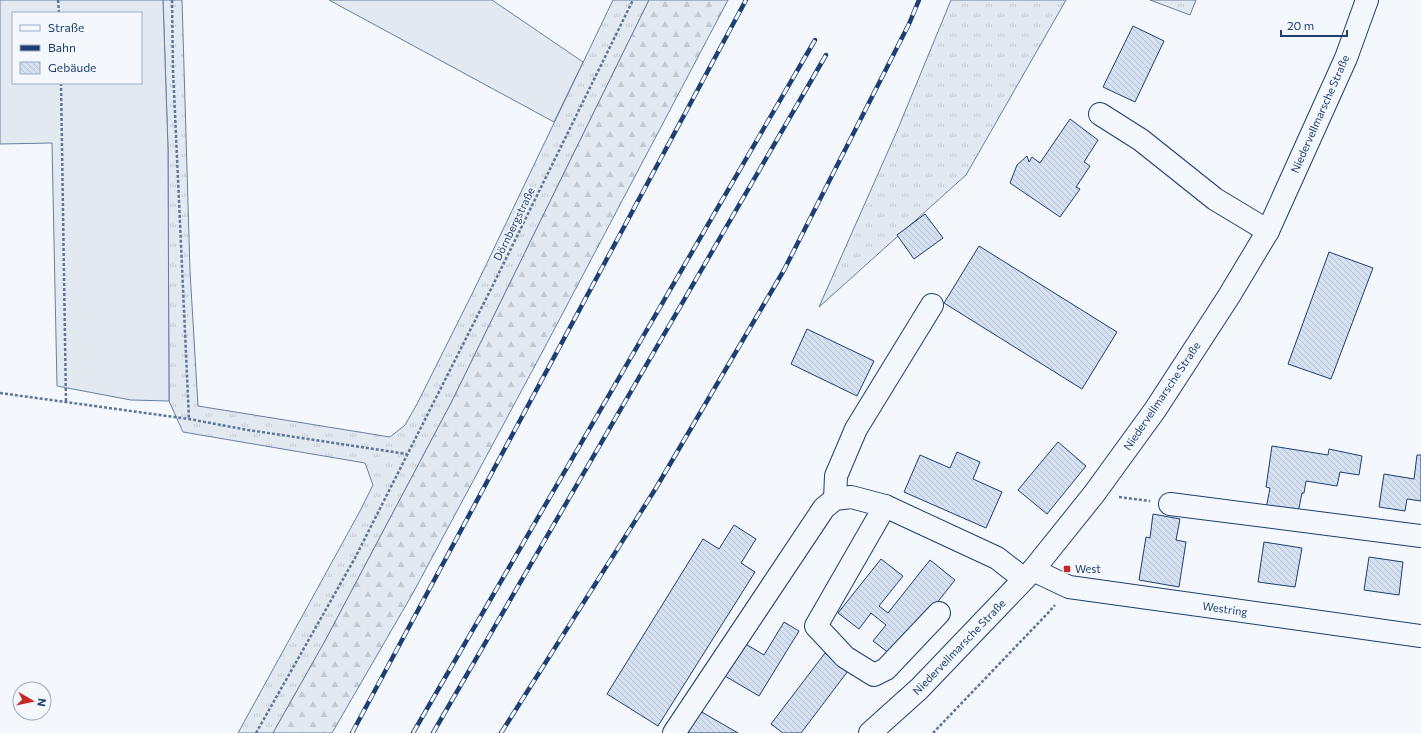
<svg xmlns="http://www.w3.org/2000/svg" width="1421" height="733" font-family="Commissioner,sans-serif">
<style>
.grass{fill:url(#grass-tufts);stroke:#687fa3}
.forest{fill:url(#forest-firs);stroke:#687fa3}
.garden{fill:#e3e9f0;stroke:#687fa3;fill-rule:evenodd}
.building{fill:url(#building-back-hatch);stroke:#1d3f73}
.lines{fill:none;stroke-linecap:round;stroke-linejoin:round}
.minor-casing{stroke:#1d3f73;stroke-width:24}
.major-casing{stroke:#1d3f73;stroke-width:24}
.path{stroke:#5e769c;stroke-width:2.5;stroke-dasharray:3 2;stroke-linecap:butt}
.minor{stroke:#f4f7fb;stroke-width:22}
.major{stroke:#f4f7fb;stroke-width:22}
.rail-casing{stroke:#1d3f73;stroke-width:4.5}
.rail{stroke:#f4f7fb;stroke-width:3;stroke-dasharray:9;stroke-linecap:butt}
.poi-dot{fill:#c62828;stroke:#f4f7fb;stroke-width:1.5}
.labels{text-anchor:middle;stroke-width:3;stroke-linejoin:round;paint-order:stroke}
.street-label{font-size:11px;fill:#1d3f73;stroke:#f4f7fb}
.poi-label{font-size:11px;fill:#1d3f73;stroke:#f4f7fb;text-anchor:start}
</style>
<defs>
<pattern id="grass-tufts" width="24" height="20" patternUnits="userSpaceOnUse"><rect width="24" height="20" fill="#e3e9f0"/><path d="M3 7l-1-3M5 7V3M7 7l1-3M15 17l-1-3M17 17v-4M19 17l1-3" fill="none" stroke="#c2c9d1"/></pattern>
<pattern id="forest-firs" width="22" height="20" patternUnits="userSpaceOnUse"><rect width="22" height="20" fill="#e3e9f0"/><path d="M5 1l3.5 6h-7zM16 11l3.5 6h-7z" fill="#c2c9d1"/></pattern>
<pattern id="building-back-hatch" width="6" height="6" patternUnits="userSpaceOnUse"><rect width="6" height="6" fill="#d5e0f0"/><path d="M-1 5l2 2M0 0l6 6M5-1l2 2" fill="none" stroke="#b6c1d1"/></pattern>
</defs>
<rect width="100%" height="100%" fill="#f4f7fb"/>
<g class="grass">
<polygon points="163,0 182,0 190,271 198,406 390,437 405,425 417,404 474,290 613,0 649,0 451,403 325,641 273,733 238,733 360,511 373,485 365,463 183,432 169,401 168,149"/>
<polygon points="951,0 1066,0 966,175 819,307 897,131"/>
<polygon points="1150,0 1196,0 1190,15"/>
</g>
<polygon class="forest" points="649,0 728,0 546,345 413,593 332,733 273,733 325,641 451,403"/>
<g class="garden">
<path d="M0,0H163L168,149L169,401L131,400L57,386L52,143L0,144ZM13,13H141V83H13Z"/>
<polygon points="329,0 492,0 583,62 554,122"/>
</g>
<g class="building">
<polygon points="1133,26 1164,41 1135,102 1103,87"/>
<polygon points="1070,119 1098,140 1084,162 1090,166 1076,187 1080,189 1060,217 1010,183 1017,165 1027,156 1029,162 1032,157 1040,163"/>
<polygon points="925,214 943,238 914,259 897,235"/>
<polygon points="979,246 1117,332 1082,389 944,303"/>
<polygon points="1329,252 1373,268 1331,379 1288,364"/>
<polygon points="807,329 874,361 857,396 791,364"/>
<polygon points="1058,442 1086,466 1047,514 1018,490"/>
<polygon points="1272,446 1328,455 1329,449 1362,456 1359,475 1340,472 1337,486 1306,481 1304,493 1302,493 1298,513 1266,509 1270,488 1266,487"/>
<polygon points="957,452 980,462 973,479 1002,492 986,528 904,492 920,455 950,468"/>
<polygon points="1417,455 1421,455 1421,501 1407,499 1405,511 1379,507 1384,474 1414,479"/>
<polygon points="1153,514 1180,519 1176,540 1186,542 1179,587 1139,580 1146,537 1150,538"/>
<polygon points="734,525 756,539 741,563 755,572 658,726 607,694 703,539 719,549"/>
<polygon points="1264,542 1302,548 1295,587 1258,582"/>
<polygon points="1369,557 1403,562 1399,595 1364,590"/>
<polygon points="881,559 903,576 879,606 888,613 930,560 955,580 894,657 873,641 886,625 871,613 859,629 838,613"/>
<polygon points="784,622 799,631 759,696 725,676 744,643 764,655"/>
<polygon points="825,653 848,671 801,733 783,733 771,724"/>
<polygon points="700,711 738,733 688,733"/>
</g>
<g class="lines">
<defs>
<g id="minor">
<polyline points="1100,114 1141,140 1215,199 1268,231"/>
<polyline points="835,499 836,476 856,429 932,305"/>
<polyline points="1170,504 1421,536"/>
<polyline points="885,506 816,626 845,657 874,675 886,669 939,613"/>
<polyline points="1033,570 1069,587 1421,636"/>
<polyline points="674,733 824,508 835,499 851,497 885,506 997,558 1024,579"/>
</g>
<polyline id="major" points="870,733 919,689 1033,570 1094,494 1155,410 1229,296 1268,231 1346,58 1367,0"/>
</defs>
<use href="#minor" class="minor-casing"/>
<use href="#major" class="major-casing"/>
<g class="path">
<polyline points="58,0 59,13"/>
<polyline points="172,0 173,70 189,419"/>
<polyline points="61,83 66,403"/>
<polyline points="0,393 189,419 248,430 407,454"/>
<polyline points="1119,497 1150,501"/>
<polyline points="256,733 355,558 495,281 633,0"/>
<polyline points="933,733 1047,614 1055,605"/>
</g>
<use href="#minor" class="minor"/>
<use href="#major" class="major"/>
<defs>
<g id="rail">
<polyline points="352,733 746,0"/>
<polyline points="413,733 815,40"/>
<polyline points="433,733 826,55"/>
<polyline points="501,733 656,488 784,270 909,24 919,0"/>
</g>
</defs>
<use href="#rail" class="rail-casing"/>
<use href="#rail" class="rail"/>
</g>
<rect class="poi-dot" x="1063" y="565" width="8" height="8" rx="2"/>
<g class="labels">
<g class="street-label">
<text transform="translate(1320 114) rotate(-66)" y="4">Niedervellmarsche Straße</text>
<text transform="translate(514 224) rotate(-64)" y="4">Dörnbergstraße</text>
<text transform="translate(1162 396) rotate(-56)" y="4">Niedervellmarsche Straße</text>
<text transform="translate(1225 609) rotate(8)" y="4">Westring</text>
<text transform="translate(959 647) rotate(-46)" y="4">Niedervellmarsche Straße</text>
</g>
<g class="poi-label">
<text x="1075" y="573">West</text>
</g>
</g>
<rect x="12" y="12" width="130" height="72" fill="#f4f7fb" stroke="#9eadc5"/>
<rect x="20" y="25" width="20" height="6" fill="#f4f7fb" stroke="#9eadc5"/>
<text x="48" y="32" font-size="12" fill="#1d3f73">Straße</text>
<rect x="20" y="45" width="20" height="6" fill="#1d3f73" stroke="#9eadc5"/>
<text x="48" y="52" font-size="12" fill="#1d3f73">Bahn</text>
<rect x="20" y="62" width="20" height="12" fill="url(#building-back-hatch)" stroke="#9eadc5"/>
<text x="48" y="72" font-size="12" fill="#1d3f73">Gebäude</text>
<g transform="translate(32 701) rotate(99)"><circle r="19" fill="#f4f7fb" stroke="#9eadc5"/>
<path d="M0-3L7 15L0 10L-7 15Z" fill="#c62828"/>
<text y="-6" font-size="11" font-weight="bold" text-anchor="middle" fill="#1d3f73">N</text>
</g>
<path d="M1281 30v6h66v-6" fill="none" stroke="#1d3f73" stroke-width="2"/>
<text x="1287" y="30" font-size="12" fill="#1d3f73" stroke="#f4f7fb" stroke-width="3" paint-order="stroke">20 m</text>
</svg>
